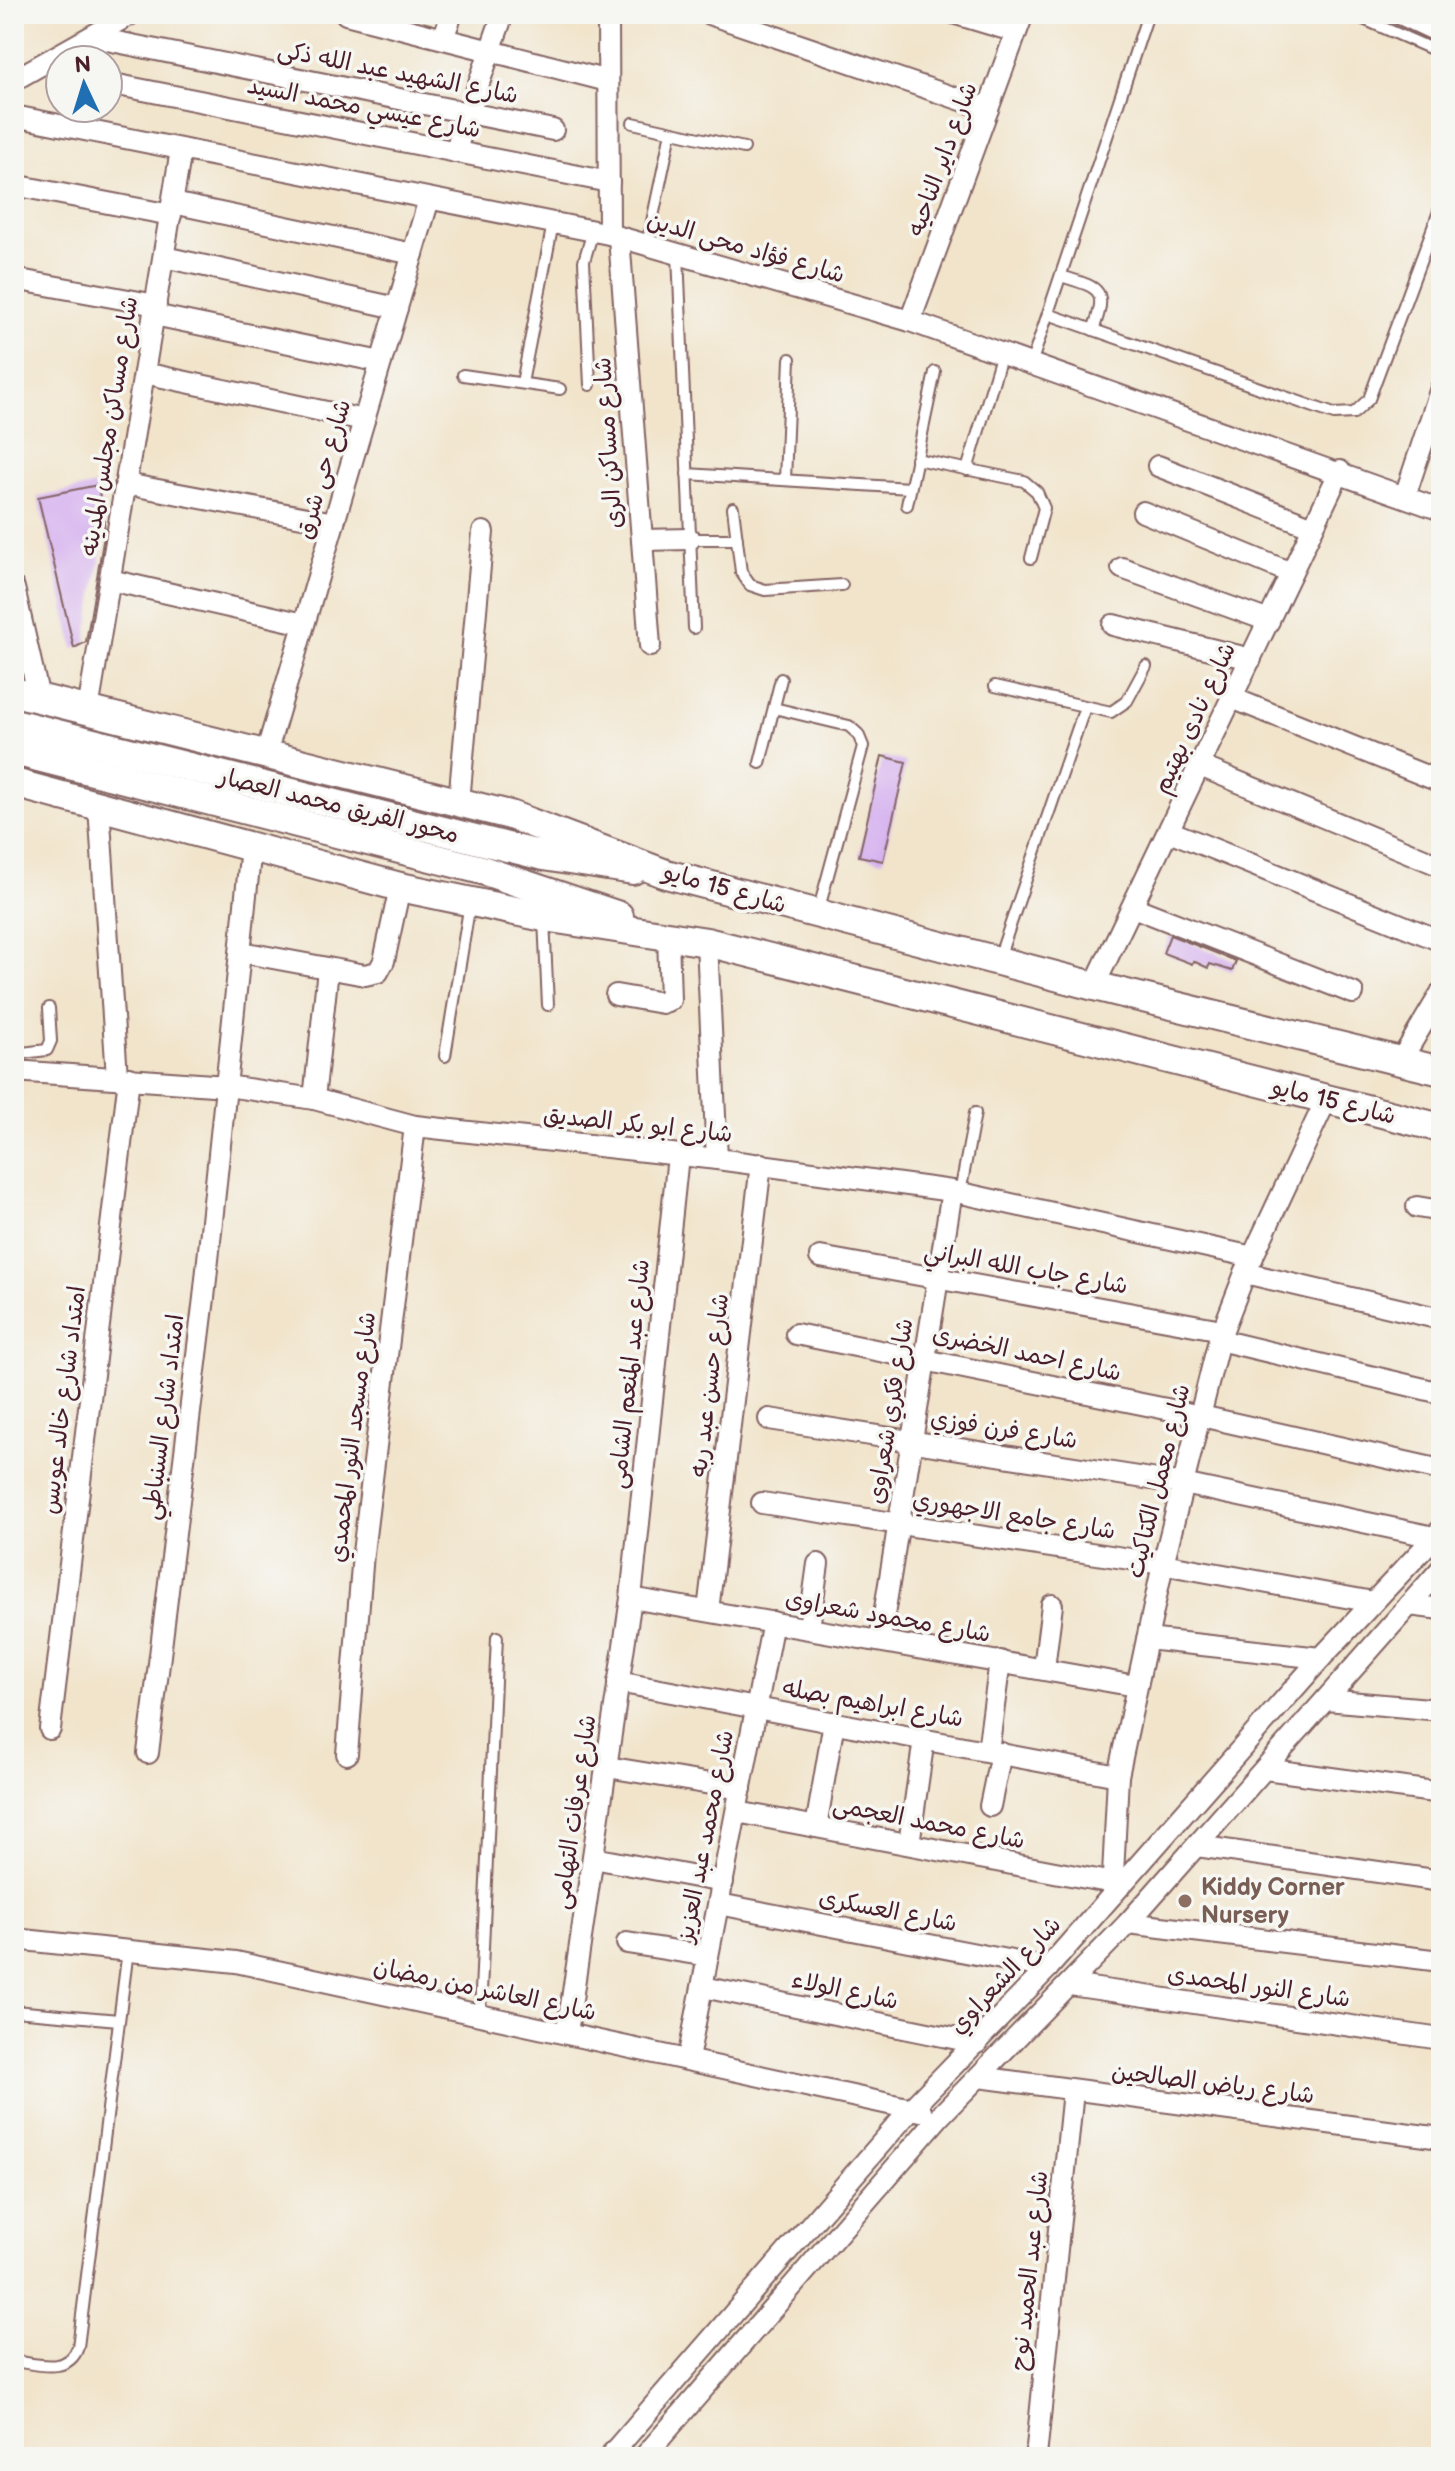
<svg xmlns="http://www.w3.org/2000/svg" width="1455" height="2471" font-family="'Balsamiq Sans','Playpen Sans Arabic',sans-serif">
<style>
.building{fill:#d4aeef}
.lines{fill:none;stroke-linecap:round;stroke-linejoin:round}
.service-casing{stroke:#846463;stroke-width:14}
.minor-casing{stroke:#846463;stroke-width:24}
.secondary-casing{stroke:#846463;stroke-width:32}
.service{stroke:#fff;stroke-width:10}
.minor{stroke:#fff;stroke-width:20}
.secondary{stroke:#fff;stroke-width:28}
.education-dot{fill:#8d6e63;stroke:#f6f6f2;stroke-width:3}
.labels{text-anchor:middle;stroke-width:7;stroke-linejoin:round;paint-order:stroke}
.street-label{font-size:24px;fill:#4a1f2b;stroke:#f6f6f2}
.education-label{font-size:24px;font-weight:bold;fill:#785e54;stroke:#f6f6f2;text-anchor:start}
</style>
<rect width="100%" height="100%" fill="#f6f6f2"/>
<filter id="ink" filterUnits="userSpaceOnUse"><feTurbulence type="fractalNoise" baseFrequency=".0125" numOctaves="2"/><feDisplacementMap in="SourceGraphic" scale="16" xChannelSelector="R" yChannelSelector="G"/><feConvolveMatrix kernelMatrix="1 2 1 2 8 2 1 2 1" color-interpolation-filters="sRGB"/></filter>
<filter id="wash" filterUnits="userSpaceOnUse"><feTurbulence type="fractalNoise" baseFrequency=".006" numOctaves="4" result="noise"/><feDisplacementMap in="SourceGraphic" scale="32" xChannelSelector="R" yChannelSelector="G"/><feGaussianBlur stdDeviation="1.8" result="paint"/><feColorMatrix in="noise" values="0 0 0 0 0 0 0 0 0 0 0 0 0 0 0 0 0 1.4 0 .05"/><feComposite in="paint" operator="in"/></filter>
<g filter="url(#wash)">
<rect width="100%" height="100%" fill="#f1e4cb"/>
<g id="blocks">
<g class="building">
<polygon points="98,485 105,530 86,642 74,648 38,497"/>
<polygon points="882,756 906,762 883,861 859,856"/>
<polygon points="1170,935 1236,961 1232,971 1210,964 1208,968 1193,961 1192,964 1163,953"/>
</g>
</g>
</g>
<g filter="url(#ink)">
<use href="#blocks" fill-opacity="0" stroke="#846463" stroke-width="2"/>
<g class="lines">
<defs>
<g id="service">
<polyline points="1352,14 1441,53"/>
<polyline points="633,123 744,148"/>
<polyline points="647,245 671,132"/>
<polyline points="678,254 694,628"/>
<path d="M1061,276C1099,288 1109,288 1093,330"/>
<polyline points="1048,314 1334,414 1354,413 1369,399 1441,206"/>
<polyline points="1031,364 1148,14"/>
<polyline points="463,375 560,389"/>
<polyline points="522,383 553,223"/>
<polyline points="590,385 584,261 593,231"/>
<polyline points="916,459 1024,481 1037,492 1044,508 1031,558"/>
<polyline points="967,470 1002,353"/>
<polyline points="687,474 910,488"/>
<polyline points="785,480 790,359"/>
<polyline points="907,505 935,372"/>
<polyline points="733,508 741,572 750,585 765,590 842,585"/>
<polyline points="690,539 737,539"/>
<polyline points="995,686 1111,712 1127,701 1146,666"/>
<polyline points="774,708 849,726 858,734 863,746 818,912"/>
<polyline points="760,763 781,679"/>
<polyline points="544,919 548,1005"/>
<polyline points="999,958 1085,707"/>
<polyline points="14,1054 47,1050 51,1041 49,1008"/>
<polyline points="445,1056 470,903"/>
<polyline points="960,1193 975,1113"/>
<polyline points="14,2011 119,2020"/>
<polyline points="480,2014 497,1637"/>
<path d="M14,2361C36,2364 69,2375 78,2347L128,1950"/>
</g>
<g id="minor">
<polyline points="346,14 608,81"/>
<polyline points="608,14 609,234"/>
<polyline points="709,14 988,109"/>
<polyline points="956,14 1016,32"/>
<polyline points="1400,14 1441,33"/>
<polyline points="92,37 553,130"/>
<polyline points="443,38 452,14"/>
<polyline points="14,80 131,14"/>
<polyline points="108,83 609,182"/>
<polyline points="14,116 609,234 910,321 1441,510"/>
<polyline points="455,152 503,14"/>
<polyline points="14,185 171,215"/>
<polyline points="173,203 413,254"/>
<polyline points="619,237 650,646"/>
<polyline points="164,257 397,308"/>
<polyline points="14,279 156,305"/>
<polyline points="154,315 381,362"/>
<polyline points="910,321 1023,14"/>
<polyline points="144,373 364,420"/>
<polyline points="1158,466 1313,527"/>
<polyline points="126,484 334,523"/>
<polyline points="1405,496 1441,388"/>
<polyline points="1143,512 1291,573"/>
<polyline points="642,540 690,539"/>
<polyline points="1122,568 1269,621"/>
<polyline points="110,580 304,624"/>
<polyline points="14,588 39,698"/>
<polyline points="1113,625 1251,659"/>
<polyline points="1232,698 1441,782"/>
<polyline points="88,710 181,150"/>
<polyline points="266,754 429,199"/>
<polyline points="1200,766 1441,866"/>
<polyline points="459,802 483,532"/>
<polyline points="99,806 117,1077"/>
<polyline points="1169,831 1441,941"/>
<polyline points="1133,907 1353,993"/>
<polyline points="707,942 717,1159"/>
<polyline points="241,952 365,975 378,972 384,961 400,887"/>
<polyline points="1094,986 1340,471"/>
<polyline points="616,995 662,1003 670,1000 668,934"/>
<polyline points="1400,1062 1441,993"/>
<polyline points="14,1071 227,1086 314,1099 415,1126 717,1159 952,1191 1253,1257"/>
<polyline points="314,1099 328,969"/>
<polyline points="1417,1207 1441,1211"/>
<polyline points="820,1257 1222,1330"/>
<polyline points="1245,1273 1441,1319"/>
<polyline points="796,1334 1201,1416 1441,1470"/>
<polyline points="1219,1340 1441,1393"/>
<polyline points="769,1419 1183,1484 1434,1537"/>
<polyline points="762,1503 1163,1564 1373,1602"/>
<polyline points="631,1598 1136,1686"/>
<polyline points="1409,1605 1441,1609"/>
<polyline points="708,1611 761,1164"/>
<polyline points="809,1628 818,1564"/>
<polyline points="1147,1639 1321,1658"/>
<polyline points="880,1640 952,1191"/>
<polyline points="1044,1668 1052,1605"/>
<polyline points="618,1682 1118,1776"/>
<polyline points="1326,1700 1441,1710"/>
<polyline points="50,1729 129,1078"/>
<polyline points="988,1751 1000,1661"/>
<polyline points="148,1753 204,1298 251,847"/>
<polyline points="347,1754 363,1553 415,1126"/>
<polyline points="607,1767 741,1789"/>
<polyline points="1265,1769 1441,1793"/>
<polyline points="990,1806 1001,1753"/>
<polyline points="737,1812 1113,1883"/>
<polyline points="816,1827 834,1722"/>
<polyline points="909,1844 924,1739"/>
<polyline points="1197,1846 1441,1881"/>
<polyline points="593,1858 723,1882"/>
<polyline points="1112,1895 1118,1776 1163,1564 1219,1340 1245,1273 1326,1100"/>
<polyline points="719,1904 1048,1968"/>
<polyline points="1128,1923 1441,1961"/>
<polyline points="14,1939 236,1962 921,2111"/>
<polyline points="627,1943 708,1956"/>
<polyline points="1070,1985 1441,2039"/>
<polyline points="703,1987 977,2043"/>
<polyline points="567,2033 631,1598 678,1156"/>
<polyline points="688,2059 773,1622"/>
<polyline points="979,2077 1441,2138"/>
<polyline points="609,2457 911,2109 1048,1968 1321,1658 1441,1530"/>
<polyline points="644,2457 940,2116 1128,1923 1441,1569"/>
<polyline points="1036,2457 1073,2091"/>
</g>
<g id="secondary">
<polyline points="14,692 510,815 666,874 1094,986 1441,1071"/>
<polyline points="14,723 543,856 633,870"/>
<polyline points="14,751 482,870 619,916"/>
<polyline points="14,783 400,887 544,917 707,942 1441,1128"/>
</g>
</defs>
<use href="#service" class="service-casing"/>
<use href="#minor" class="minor-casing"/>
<use href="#secondary" class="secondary-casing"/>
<use href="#service" class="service"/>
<use href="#minor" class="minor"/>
<use href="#secondary" class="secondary"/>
</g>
</g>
<circle class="education-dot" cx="1185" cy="1901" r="8"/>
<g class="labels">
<g class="street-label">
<text transform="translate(398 72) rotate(11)" y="8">شارع الشهيد عبد الله ذكى</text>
<text transform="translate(364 107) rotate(11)" y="8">شارع عيسي محمد السيد</text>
<text transform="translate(942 159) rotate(-70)" y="8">شارع داير الناحيه</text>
<text transform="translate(746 247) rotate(16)" y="8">شارع فؤاد محى الدين</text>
<text transform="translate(109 426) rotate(-81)" y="8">شارع مساكن مجلس المدينه</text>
<text transform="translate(608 443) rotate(-94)" y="8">شارع مساكن الرى</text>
<text transform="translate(323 469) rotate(-74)" y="8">شارع حى شرق</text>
<text transform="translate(1194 718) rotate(-65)" y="8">شارع نادى بهتيم</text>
<text transform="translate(339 805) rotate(14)" y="8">محور الفريق محمد العصار</text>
<text transform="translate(725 888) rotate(16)" y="8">شارع 15 مايو</text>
<text transform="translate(1334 1101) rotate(14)" y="8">شارع 15 مايو</text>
<text transform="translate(638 1124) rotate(6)" y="8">شارع ابو بكر الصديق</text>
<text transform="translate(1026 1268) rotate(10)" y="8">شارع جاب الله البراني</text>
<text transform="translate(1027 1353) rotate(12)" y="8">شارع احمد الخضرى</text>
<text transform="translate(629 1374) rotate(-84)" y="8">شارع عبد المنعم الشامى</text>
<text transform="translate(709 1385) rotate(-83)" y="8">شارع حسن عبد ربه</text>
<text transform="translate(63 1400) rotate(-83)" y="8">امتداد شارع خالد عويس</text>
<text transform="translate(890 1411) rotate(-81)" y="8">شارع فكري شعراوى</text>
<text transform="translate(163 1417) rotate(-83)" y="8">امتداد شارع السنباطي</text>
<text transform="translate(1004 1429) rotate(9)" y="8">شارع فرن فوزي</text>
<text transform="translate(352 1437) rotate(-83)" y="8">شارع مسجد النور المحمدي</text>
<text transform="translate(1158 1481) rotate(-76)" y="8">شارع معمل الكتاكيت</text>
<text transform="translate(1014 1515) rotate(9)" y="8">شارع جامع الاجهوري</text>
<text transform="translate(888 1616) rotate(10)" y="8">شارع محمود شعراوى</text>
<text transform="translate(873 1703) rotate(10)" y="8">شارع ابراهيم بصله</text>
<text transform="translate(574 1812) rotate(-82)" y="8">شارع عرفات التهامى</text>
<text transform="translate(929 1822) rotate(11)" y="8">شارع محمد العجمى</text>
<text transform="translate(705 1836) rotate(-79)" y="8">شارع محمد عبد العزيز</text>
<text transform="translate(888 1910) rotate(11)" y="8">شارع العسكرى</text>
<text transform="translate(1005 1975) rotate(-47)" y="8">شارع الشعراوي</text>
<text transform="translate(1259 1986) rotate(8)" y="8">شارع النور المحمدى</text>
<text transform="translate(485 1989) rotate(12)" y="8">شارع العاشر من رمضان</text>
<text transform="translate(845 1990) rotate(12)" y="8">شارع الولاء</text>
<text transform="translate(1213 2083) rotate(7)" y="8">شارع رياض الصالحين</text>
<text transform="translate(1029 2271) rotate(-84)" y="8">شارع عبد الحميد نوح</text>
</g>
<g class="education-label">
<text x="1201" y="1895">Kiddy Corner<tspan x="1201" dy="28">Nursery</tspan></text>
</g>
</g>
<rect width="1455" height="2471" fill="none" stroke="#f6f6f2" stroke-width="48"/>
<g transform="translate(84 84) rotate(356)"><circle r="38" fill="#f6f6f2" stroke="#b1a0a2" stroke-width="2"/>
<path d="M0-6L14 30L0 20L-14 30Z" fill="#1f6fb2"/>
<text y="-12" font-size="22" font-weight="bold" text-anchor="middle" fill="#4a1f2b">N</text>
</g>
</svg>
